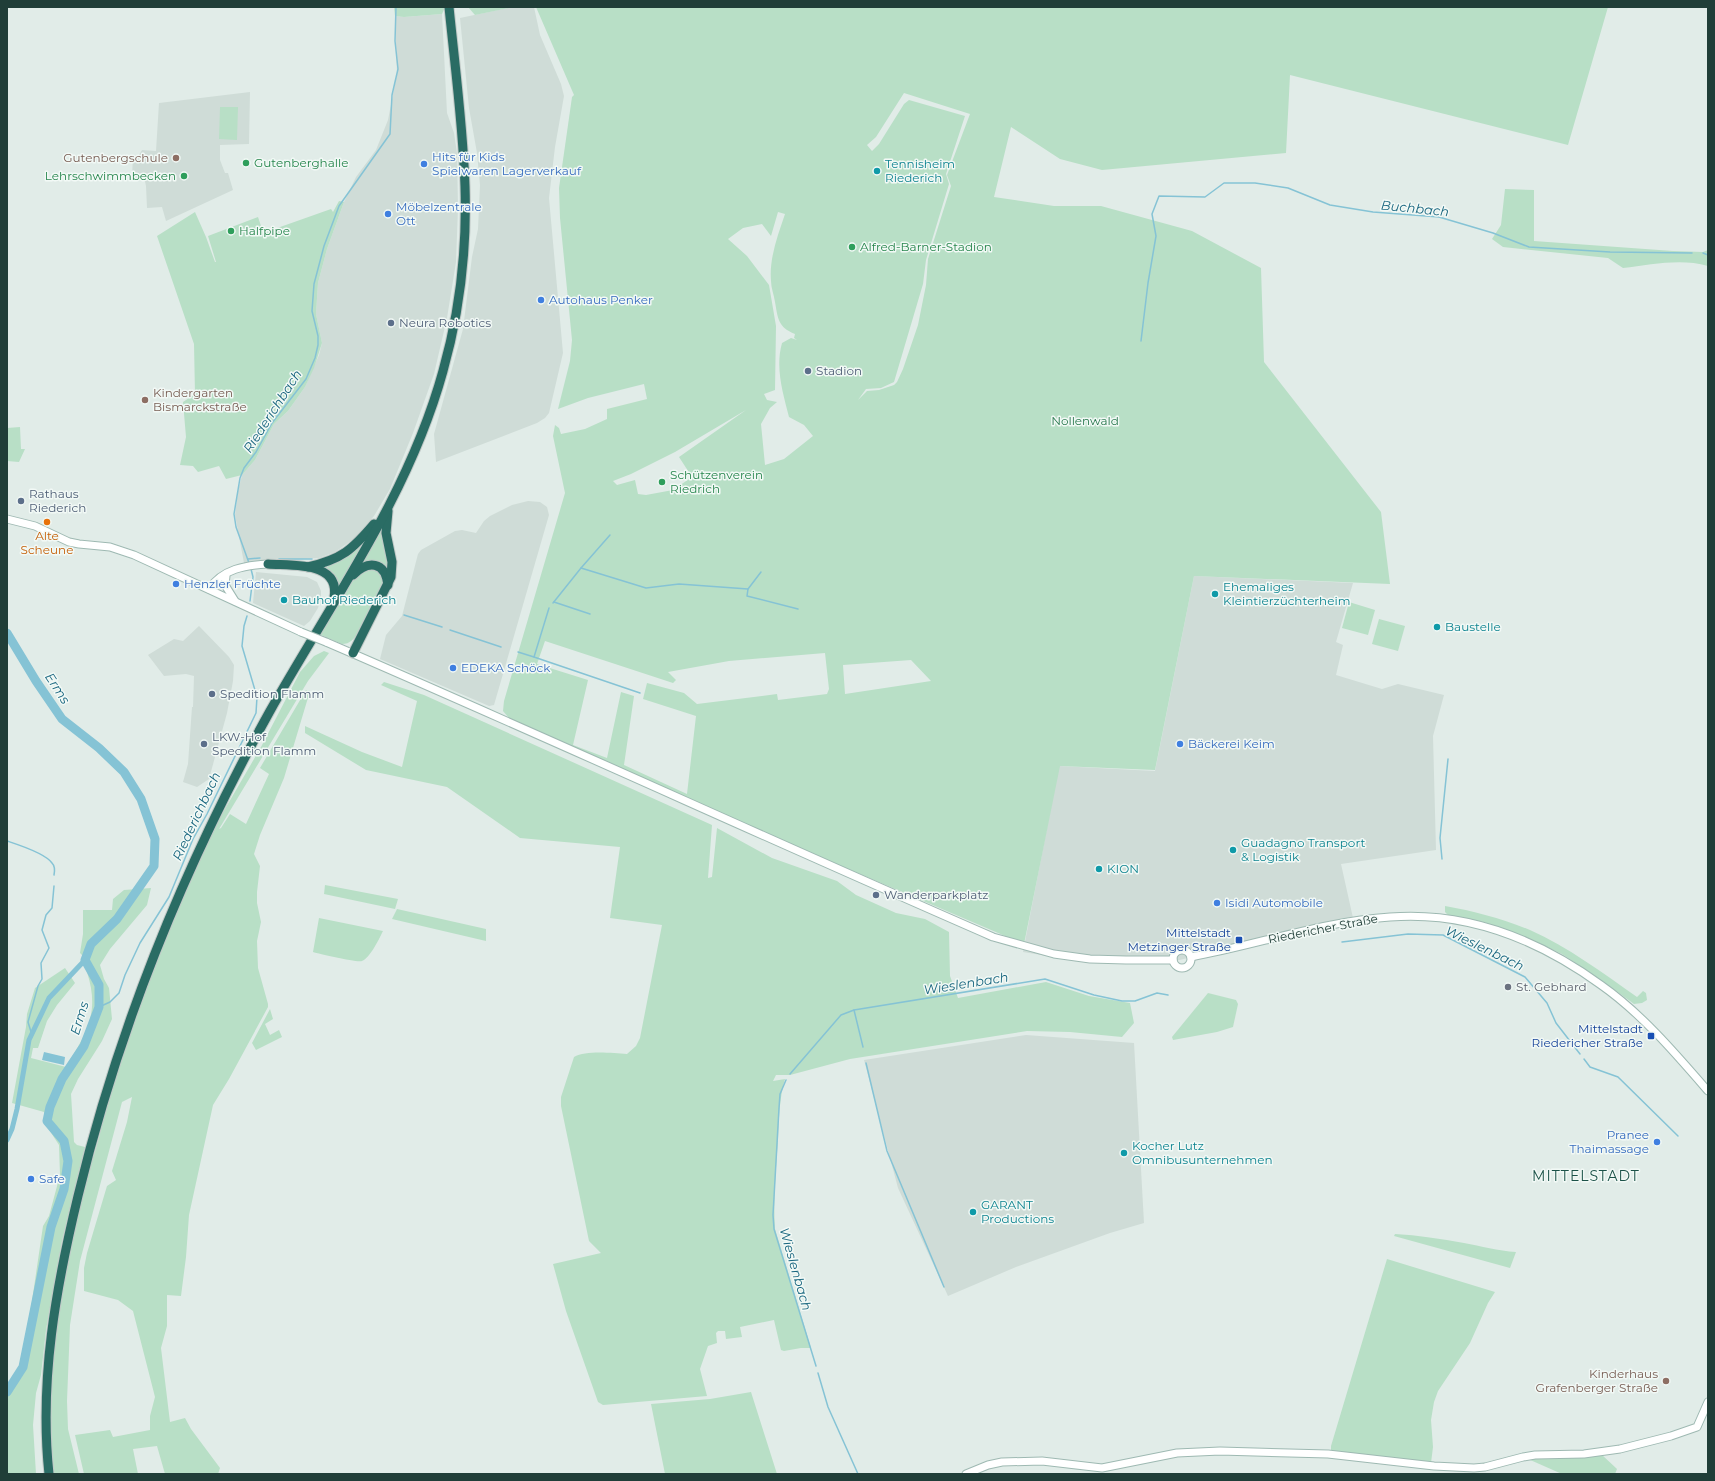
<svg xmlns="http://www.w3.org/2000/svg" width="1715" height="1481" font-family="Montserrat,sans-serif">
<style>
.built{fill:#cfdcd7}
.green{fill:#b8dfc6;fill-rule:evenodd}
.water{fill:#85c3d5}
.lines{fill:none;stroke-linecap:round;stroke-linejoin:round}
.stream{stroke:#85c3d5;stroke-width:1.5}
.canal{stroke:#85c3d5;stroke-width:5}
.river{stroke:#85c3d5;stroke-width:9}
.secondary-casing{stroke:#9eb9b2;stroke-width:9}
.highway-casing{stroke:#c1c9c7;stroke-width:11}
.secondary{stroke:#fff;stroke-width:7}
.highway{stroke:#2a6c64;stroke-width:9}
.secondary-bridge-casing{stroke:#9eb9b2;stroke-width:9;stroke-linecap:butt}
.secondary-bridge{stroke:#fff;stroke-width:7}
.education-dot{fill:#8d6e63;stroke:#f2f9f6;stroke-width:1.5}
.leisure-dot{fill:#2e9e5b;stroke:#f2f9f6;stroke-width:1.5}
.shop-dot{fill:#3f7fe0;stroke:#f2f9f6;stroke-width:1.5}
.culture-dot{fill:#0f9aa8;stroke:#f2f9f6;stroke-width:1.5}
.service-dot{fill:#5c6f8a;stroke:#f2f9f6;stroke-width:1.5}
.food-dot{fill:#e8710a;stroke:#f2f9f6;stroke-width:1.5}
.transit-dot{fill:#1a4fb4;stroke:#f2f9f6;stroke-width:1.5}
.worship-dot{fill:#6b7280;stroke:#f2f9f6;stroke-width:1.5}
.labels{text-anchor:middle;stroke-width:3;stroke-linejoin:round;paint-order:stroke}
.shop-label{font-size:12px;fill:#366cbe;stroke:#f2f9f6;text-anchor:start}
.education-label{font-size:12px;fill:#785e54;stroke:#f2f9f6;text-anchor:end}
.leisure-label{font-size:12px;fill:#27864d;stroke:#f2f9f6;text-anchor:start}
.culture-label{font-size:12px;fill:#0d838f;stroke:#f2f9f6;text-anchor:start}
.service-label{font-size:12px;fill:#4e5e75;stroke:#f2f9f6;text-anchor:start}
.park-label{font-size:12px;fill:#28784d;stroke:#f2f9f6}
.food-label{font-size:12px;fill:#c56008;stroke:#f2f9f6}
.street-label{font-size:12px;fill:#203e38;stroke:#f2f9f6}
.transit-label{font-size:12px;fill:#164399;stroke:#f2f9f6;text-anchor:end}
.worship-label{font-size:12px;fill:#5b616d;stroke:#f2f9f6;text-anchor:start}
.water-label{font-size:13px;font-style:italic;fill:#17657e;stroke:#f2f9f6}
.quarter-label{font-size:14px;letter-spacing:1px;fill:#1b5248;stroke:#f2f9f6}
</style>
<rect width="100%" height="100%" fill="#e1ece8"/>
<g class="built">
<polygon points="513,7 534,7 540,35 561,84 564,96 555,147 549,198 563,353 549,413 545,418 537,423 436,462 434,434 463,329 472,257 478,229 480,185 477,153 469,108 460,18"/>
<polygon points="442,14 447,113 454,133 457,153 458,208 456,262 447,318 434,374 413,433 390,489 374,516 355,538 335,552 319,558 244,563 235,515 238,491 242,475 255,460 274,424 288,411 305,387 319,355 322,343 316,314 318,283 327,249 344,202 356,177 376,150 388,120 397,74 395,16 404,17"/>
<polygon points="250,92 249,144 220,145 220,160 225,173 228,173 233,190 166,221 162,207 147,208 146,186 144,177 132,178 133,155 139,155 142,150 156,151 159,103"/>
<polygon points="528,501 540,502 547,507 549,515 494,705 489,706 380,659 386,635 402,616 418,554 421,550 455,531 462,530 476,533 484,521 490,516 512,505"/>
<polygon points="256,572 307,577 317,582 321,591 321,599 318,608 310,621 304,626 253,603"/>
<polygon points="1194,576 1353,583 1336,642 1343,645 1336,675 1382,689 1398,684 1444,695 1433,736 1436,850 1341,864 1353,918 1315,929 1175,961 1090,963 1023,952 1059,766 1155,771"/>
<polygon points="199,626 229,657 234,665 233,681 227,713 209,779 197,787 183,782 188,764 192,707 193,707 194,676 186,674 164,676 148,655 174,639 183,641"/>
<polygon points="1026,1035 1134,1043 1144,1223 1110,1233 1016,1267 948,1296 898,1188 864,1060"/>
</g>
<g class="green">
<polygon points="394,7 445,7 442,14 404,17 395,16"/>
<polygon points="468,7 513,7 475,15"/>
<path d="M536,7H1608L1568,145L1290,75L1286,153L1102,170L1060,159L1011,127L994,197L1054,206H1101L1192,231L1261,268L1264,362L1381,512L1390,584L1194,576L1155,770L1060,766L1024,944L825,859L532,729L509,718L503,711L504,701L565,493L553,436L555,425L559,428L561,434L585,429L607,419V409L647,399L644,384L588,398L558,409L570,361L572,340L560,218L559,188L572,97L574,95ZM904,93L970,114L947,175L951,186L928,259L926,285L918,325L903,369L897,382L894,385L879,390L867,391L858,400L866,389L881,388L894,382L923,284L926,260L949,184L946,174L965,116L909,100L904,104L879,144L872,151L867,145L876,137ZM778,212L785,214C778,235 769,258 771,281C771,288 774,295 775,302C778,319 778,327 795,334L794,338L797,340L791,338L782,343C775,368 783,393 789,417L804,425L813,436L784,459L765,465L761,424L770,408L777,402L767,400L764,394L775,390L776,326L769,285L747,256L728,239L743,228L762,224L771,236ZM746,410L679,457L692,477L673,490L646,495L638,494L635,480L617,485L613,481L631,474L675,452ZM545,641L673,683L676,680L668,672L729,661L825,653L829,689L827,694L778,700L777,694L697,704L684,693L647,683L643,699L696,716L687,794L624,765L634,696L621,692L607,758L573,745L588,680L537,664ZM911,660L931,681L845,694L843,665Z"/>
<polygon points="220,107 238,107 237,140 219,139"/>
<path d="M1505,189L1534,190V241L1673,251L1703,252L1708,250V266C1680,258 1651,265 1623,268L1608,258L1503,247L1492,239L1501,225Z"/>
<polygon points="339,201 344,202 327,249 318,283 316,314 322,343 314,368 305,387 288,411 274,424 255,460 242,475 226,479 219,466 198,472 193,466 180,465 186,437 183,402 195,394 194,344 157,236 195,212 206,237 215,262 216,262 208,236 258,217 263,232 266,232 331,209 333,212"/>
<polygon points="20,427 21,449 25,449 19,462 7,461 7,428"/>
<polygon points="383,524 390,574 362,563"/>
<polygon points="359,545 361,547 338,589 320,566"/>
<path d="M377,568L385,581L358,633C354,639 350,644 342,644L319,634L355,577L363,570Z"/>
<polygon points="1349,602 1375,610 1368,635 1342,628"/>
<polygon points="1379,619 1405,626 1398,651 1372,644"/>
<polygon points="324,651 329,653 308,681 219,829 221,828 230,814 246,824 269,774 260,768 306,690 310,691 284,778 260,835 254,854 260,866 257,892 257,903 261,922 257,941 258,968 268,1004 268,1007 229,1079 213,1105 189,1215 186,1257 181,1296 167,1295 167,1326 161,1348 170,1422 185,1418 191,1429 220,1468 218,1474 165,1474 157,1446 133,1449 138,1474 84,1474 75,1435 110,1430 113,1437 150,1430 150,1416 155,1397 133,1311 118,1300 84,1291 84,1268 87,1253 107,1186 116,1180 112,1171 127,1122 132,1097 122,1102 80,1261 70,1325 67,1401 68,1429 79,1474 52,1474 48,1408 59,1304 88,1168 94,1155 100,1134 101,1122 121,1054 167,932 211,833 261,747 300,672 314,656"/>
<path d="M384,682L424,695L712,825L708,878L712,877L717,828L772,858L837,881L856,895L896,913L925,919L949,932L950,976L958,998L1046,982L1089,996L1130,1003L1134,1023L1122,1037L1070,1032L1027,1031L850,1059L790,1075H776L773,1081L785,1079C779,1099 779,1120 778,1140C776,1169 773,1199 775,1229L811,1348H801L784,1351L781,1350L774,1320L740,1327L742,1337L726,1339L725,1331H718L716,1333L717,1343L708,1346L700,1369L707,1396L603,1405L598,1402L566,1311L553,1264L601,1253L589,1241L561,1106V1097L574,1057C586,1050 612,1053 627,1054L636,1046L640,1038L662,925L610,918L620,847L520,838L447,787L366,770L305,733V726L362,752L402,767L417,701L381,685Z"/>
<polygon points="325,885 398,899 395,909 324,894"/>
<path d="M151,888L147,905L110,949L100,965L104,979L109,988L112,1019L102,1041L78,1079L71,1094L74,1142L77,1145L85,1147L62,1241L46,1330L41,1375L36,1393L33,1425L36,1474H7V1392L22,1369L43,1226L49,1216L60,1175L59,1145L44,1122V1112L12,1103L26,1027L27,1014L35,988L65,968L75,983L57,1005L47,1021L38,1048H33L31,1058L66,1067C87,1032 100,1013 87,972L91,964L80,953L83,934V910H112L113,899L124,890Z"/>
<path d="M1445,906C1474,911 1503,919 1530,930C1568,947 1603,973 1637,997L1643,991L1646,993L1647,1000L1642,1003L1634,1004L1604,982L1562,954L1528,938L1483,922L1448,915L1445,912Z"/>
<polygon points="397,909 486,929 486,941 392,919"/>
<path d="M319,918L383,931C379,939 370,958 362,961C358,963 320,954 313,952Z"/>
<polygon points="1208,993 1236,1000 1238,1004 1233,1027 1217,1032 1173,1040 1172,1037"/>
<polygon points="270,1009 273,1019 265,1024 270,1035 279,1030 282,1037 256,1050 252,1043"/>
<path d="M1395,1234C1418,1235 1441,1239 1464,1243C1481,1246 1498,1251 1516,1252L1510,1268L1394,1236Z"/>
<polygon points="1387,1259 1495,1292 1488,1303 1470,1343 1438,1391 1434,1402 1431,1420 1433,1447 1431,1463 1331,1452 1331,1446"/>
<polygon points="751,1392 777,1474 665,1474 651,1404 710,1399"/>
<polygon points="1601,1454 1617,1469 1615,1474 1562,1474 1528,1459 1540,1457"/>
</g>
<polygon class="water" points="44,1052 65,1057 64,1065 42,1060"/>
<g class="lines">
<g class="stream">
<polyline points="1703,253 1708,255"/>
<polyline points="1141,341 1148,283 1156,236 1152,214 1159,196 1205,197 1224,183 1255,183 1288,188 1330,205 1373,212 1439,217 1493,233 1529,247 1610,252 1692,253"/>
<polyline points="248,559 260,558"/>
<polyline points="279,559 312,559"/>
<polyline points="249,563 236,527 234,514 240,478 244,468 256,452 272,423 306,379 315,358 318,345 318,336 312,311 314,284 324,246 339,206 390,134 392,95 398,69 395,41 396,7"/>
<polyline points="581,568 610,535"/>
<polyline points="748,589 747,596 798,609"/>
<polyline points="250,601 253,577 251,569"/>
<polyline points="554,602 590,614"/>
<polyline points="553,603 581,568 646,588 679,584 748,589 761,572"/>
<polyline points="404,615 442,627"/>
<polyline points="450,630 501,647"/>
<polyline points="518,652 534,657 549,608"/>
<polyline points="534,657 640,693"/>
<path d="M7,841C19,845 45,853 52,863C55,866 55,870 54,875"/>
<polyline points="1442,859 1440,838 1448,759"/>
<polyline points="1342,942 1408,934 1443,935 1525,977 1547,1003 1556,1023 1580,1054"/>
<polyline points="99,1007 110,1002 119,993 125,975 140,943 169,897 193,839 207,814 256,713 257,697 242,646 244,626 247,616"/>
<polyline points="854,1010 863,1047"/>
<polyline points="32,1035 28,1022 38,986 42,979 41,963 49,948 42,930 46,915 52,908 54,886"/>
<polyline points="1584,1059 1590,1067 1618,1077 1678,1136"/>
<polyline points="866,1063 887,1151 944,1287"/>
<polyline points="790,1074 841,1015 854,1010 1045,979 1094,995 1122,1001 1135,1001 1157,993 1168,995"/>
<polyline points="786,1080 780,1094 779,1108 773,1215 774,1229 816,1366"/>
<polyline points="818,1373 828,1407 858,1474"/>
</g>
<polyline class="canal" points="7,1140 12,1129 17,1109 29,1040 49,998 85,960"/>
<polyline class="river" points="7,633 36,681 62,719 99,748 124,772 141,799 155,839 154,866 117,919 91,944 85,960 99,985 99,1007 84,1046 62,1079 50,1107 47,1121 64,1141 68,1161 64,1189 51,1227 23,1367 7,1392"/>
<defs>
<g id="secondary">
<polyline points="7,519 35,526 69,542 79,544 110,547 134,555 301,632"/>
<polyline points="226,576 225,585 235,601"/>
<path d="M209,589C222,569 246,565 268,564"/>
<path d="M326,642C549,738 770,840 993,937L1054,954L1090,959L1126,960H1173"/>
<circle cx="1182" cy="959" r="9"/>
<path d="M1191,957C1257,945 1324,921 1390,917C1467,911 1539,940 1601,985C1641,1013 1676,1054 1708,1091"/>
<polyline points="966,1474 988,1465 1002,1462 1042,1461 1102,1468 1177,1453 1220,1451 1328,1454 1434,1466 1474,1468 1485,1467 1523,1457 1535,1455 1584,1454 1620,1449 1671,1436 1697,1427 1708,1402"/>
</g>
<g id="highway">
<path d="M268,564C292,566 341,561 334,598"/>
<path d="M308,567C342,559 352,550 374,524"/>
<path d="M353,575C368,560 385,561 388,585"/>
<polyline points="353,653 391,577 392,562 386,533 388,511"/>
<path d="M49,1474C39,1380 56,1287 78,1196C119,1026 185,864 270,711C332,601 409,495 443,371C460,311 467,248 465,186C463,126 455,67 449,7"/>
</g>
</defs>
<use href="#secondary" class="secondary-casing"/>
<use href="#highway" class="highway-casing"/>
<use href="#secondary" class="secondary"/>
<use href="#highway" class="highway"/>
<defs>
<polyline id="secondary-bridge" points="301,632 326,642"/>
</defs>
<use href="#secondary-bridge" class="secondary-bridge-casing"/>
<use href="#secondary-bridge" class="secondary-bridge"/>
</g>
<g class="education-dot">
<circle cx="176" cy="158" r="4"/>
<circle cx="145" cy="400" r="4"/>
<circle cx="1666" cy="1381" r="4"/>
</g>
<g class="leisure-dot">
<circle cx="246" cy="163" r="4"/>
<circle cx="184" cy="176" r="4"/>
<circle cx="231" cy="231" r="4"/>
<circle cx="852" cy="247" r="4"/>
<circle cx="662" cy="482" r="4"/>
</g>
<g class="shop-dot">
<circle cx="424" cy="164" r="4"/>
<circle cx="388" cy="214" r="4"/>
<circle cx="541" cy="300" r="4"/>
<circle cx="176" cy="584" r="4"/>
<circle cx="453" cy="668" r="4"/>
<circle cx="1180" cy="744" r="4"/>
<circle cx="1217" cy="903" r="4"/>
<circle cx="1657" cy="1142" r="4"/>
<circle cx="31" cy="1179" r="4"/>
</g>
<g class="culture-dot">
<circle cx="877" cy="171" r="4"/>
<circle cx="1215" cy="594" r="4"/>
<circle cx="284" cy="600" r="4"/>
<circle cx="1437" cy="627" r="4"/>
<circle cx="1233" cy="850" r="4"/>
<circle cx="1099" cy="869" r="4"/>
<circle cx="1124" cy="1153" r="4"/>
<circle cx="973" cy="1212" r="4"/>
</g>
<g class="service-dot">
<circle cx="391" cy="323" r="4"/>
<circle cx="808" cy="371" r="4"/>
<circle cx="21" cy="501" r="4"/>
<circle cx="212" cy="694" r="4"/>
<circle cx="204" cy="744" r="4"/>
<circle cx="876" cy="895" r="4"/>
</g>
<circle class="food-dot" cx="47" cy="522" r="4"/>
<g class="transit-dot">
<rect x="1235" y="936" width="8" height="8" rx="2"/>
<rect x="1647" y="1032" width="8" height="8" rx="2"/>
</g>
<circle class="worship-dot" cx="1508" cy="987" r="4"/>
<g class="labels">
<g class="shop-label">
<text x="432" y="161">Hits für Kids<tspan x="432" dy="14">Spielwaren Lagerverkauf</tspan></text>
<text x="396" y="211">Möbelzentrale<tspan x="396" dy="14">Ott</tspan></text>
<text x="549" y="304">Autohaus Penker</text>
<text x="184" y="588">Henzler Früchte</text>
<text x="461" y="672">EDEKA Schöck</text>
<text x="1188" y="748">Bäckerei Keim</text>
<text x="1225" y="907">Isidi Automobile</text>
<text x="1649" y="1139" text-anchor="end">Pranee<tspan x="1649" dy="14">Thaimassage</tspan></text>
<text x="39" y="1183">Safe</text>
</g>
<g class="education-label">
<text x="168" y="162">Gutenbergschule</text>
<text x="153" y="397" text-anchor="start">Kindergarten<tspan x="153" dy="14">Bismarckstraße</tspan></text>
<text x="1658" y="1378">Kinderhaus<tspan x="1658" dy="14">Grafenberger Straße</tspan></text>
</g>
<g class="leisure-label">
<text x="254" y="167">Gutenberghalle</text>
<text x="176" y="180" text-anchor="end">Lehrschwimmbecken</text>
<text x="239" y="235">Halfpipe</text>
<text x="860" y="251">Alfred-Barner-Stadion</text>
<text x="670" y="479">Schützenverein<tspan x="670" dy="14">Riedrich</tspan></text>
</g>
<g class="culture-label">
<text x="885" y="168">Tennisheim<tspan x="885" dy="14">Riederich</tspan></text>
<text x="1223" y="591">Ehemaliges<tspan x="1223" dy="14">Kleintierzüchterheim</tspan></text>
<text x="292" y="604">Bauhof Riederich</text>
<text x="1445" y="631">Baustelle</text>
<text x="1241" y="847">Guadagno Transport<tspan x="1241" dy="14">&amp; Logistik</tspan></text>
<text x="1107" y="873">KION</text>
<text x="1132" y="1150">Kocher Lutz<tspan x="1132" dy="14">Omnibusunternehmen</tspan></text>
<text x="981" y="1209">GARANT<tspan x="981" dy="14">Productions</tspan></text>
</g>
<g class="service-label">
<text x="399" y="327">Neura Robotics</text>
<text x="816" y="375">Stadion</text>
<text x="29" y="498">Rathaus<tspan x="29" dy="14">Riederich</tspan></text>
<text x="220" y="698">Spedition Flamm</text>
<text x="212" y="741">LKW-Hof<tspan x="212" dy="14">Spedition Flamm</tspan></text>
<text x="884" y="899">Wanderparkplatz</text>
</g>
<g class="park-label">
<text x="1085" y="425">Nollenwald</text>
</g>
<g class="food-label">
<text x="47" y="540">Alte<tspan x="47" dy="14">Scheune</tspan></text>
</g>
<g class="street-label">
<text transform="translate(1323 929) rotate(-11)" y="4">Riedericher Straße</text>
</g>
<g class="transit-label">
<text x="1231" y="937">Mittelstadt<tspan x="1231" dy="14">Metzinger Straße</tspan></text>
<text x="1643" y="1033">Mittelstadt<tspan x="1643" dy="14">Riedericher Straße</tspan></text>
</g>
<g class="worship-label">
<text x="1516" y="991">St. Gebhard</text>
</g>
<g class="water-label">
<text transform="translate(1415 208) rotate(6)" y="5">Buchbach</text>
<text transform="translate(272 411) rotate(-57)" y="5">Riederichbach</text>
<text transform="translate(58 688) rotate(57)" y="5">Erms</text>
<text transform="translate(196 816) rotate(-65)" y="5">Riederichbach</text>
<text transform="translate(1485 948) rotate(26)" y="5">Wieslenbach</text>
<text transform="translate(966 983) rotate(-9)" y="5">Wieslenbach</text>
<text transform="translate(79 1018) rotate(-73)" y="5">Erms</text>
<text transform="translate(796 1269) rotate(74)" y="5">Wieslenbach</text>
</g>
<g class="quarter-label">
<text x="1586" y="1181">MITTELSTADT</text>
</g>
</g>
<rect width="1715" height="1481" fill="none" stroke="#203e38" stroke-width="16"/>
</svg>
